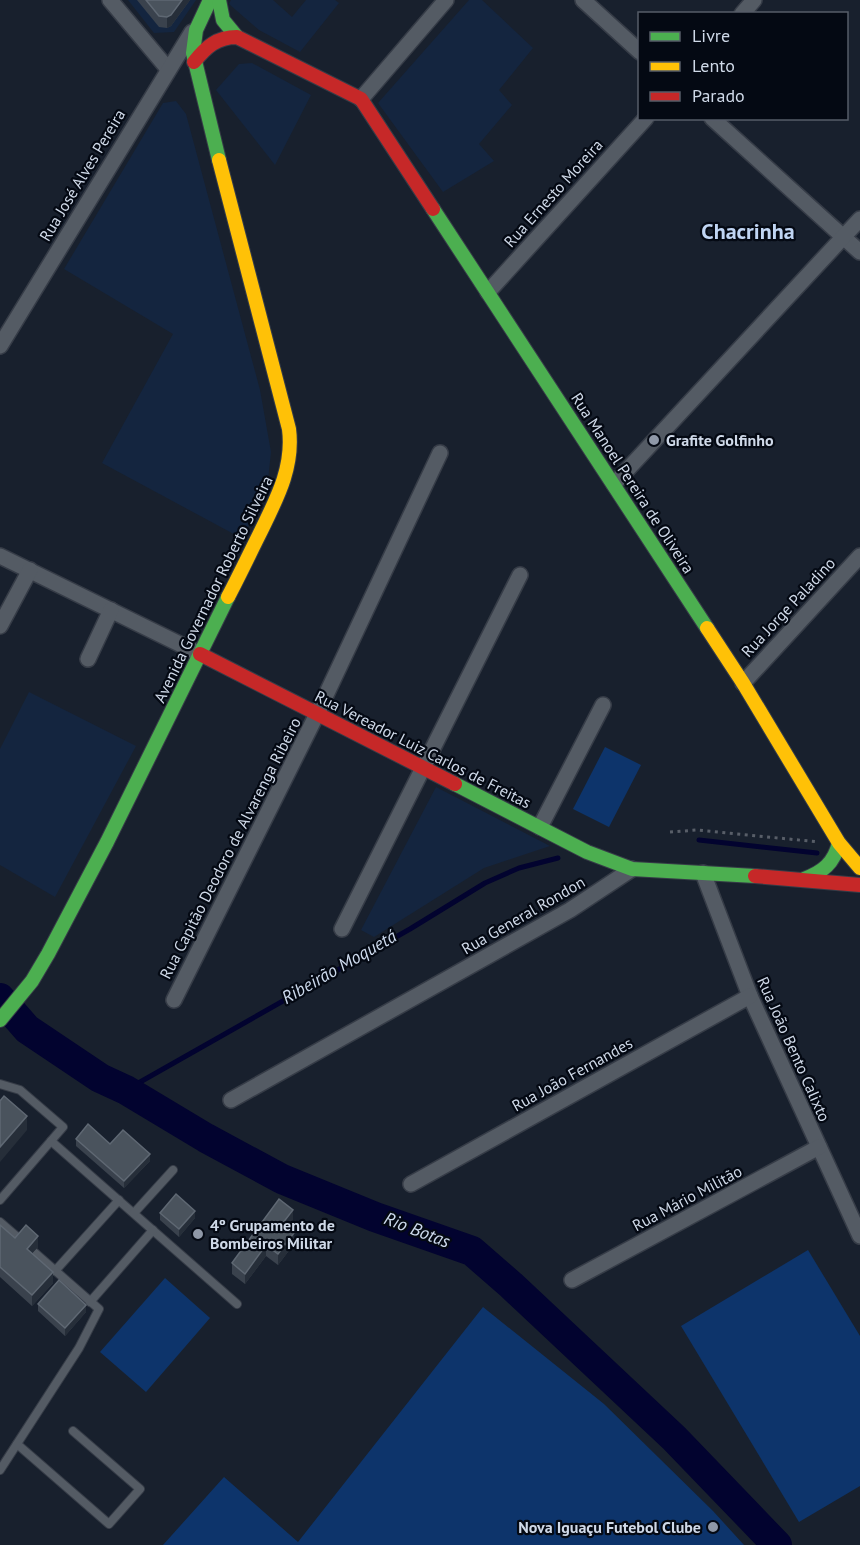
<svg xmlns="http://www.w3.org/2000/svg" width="860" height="1545" font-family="'PT Sans',sans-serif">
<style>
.built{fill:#14253f}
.green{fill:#0d346b}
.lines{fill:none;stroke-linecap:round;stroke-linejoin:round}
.stream{stroke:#02032f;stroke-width:5}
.river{stroke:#02032f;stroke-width:30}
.lane-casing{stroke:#363c47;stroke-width:10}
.street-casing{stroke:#363c47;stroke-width:18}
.fast-casing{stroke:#363c47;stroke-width:16}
.slow-casing{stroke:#363c47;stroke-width:16}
.jam-casing{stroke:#363c47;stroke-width:16}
.path{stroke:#585e68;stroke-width:3;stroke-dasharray:3 4.5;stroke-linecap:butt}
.lane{stroke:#545b64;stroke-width:8}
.street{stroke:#545b64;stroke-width:15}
.fast{stroke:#4caf50;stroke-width:14}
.slow{stroke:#ffc107;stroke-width:14}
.jam{stroke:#c62828;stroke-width:14}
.wall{fill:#3a424d}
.shaded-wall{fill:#262e39}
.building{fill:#4a535d;stroke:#5f6873;stroke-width:1.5}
.poi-dot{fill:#8f98a7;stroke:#040913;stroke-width:2}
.labels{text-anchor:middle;stroke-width:4.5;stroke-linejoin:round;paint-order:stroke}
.street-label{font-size:16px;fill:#cfd9e8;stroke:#040913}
.poi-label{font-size:16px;font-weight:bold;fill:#cfd9e8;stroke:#040913;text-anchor:start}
.water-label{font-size:18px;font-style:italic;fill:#cddaed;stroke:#040913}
.district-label{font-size:22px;font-weight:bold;fill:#c0d5f3;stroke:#040913}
</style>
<rect width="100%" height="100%" fill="#18202d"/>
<g class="built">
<polygon points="128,0 196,0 174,32 154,33"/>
<polygon points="231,0 273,0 292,17 306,0 335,0 339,3 300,52 259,30 229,4"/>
<polygon points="469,0 482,0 533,48 499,90 512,105 479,144 494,161 443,192 378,103"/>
<polygon points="252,63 311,95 275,165 216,90 239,64"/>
<polygon points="176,101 186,114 260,390 271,452 268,480 243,539 102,463 173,334 64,269 163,103"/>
<polygon points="29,692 136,746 55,897 0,865 0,749"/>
<polygon points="436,787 550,846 484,868 374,937 361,930"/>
</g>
<g class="green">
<polygon points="605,747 641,765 609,827 573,809"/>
<polygon points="808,1250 860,1336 860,1486 799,1522 681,1326"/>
<polygon points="165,1278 210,1318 146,1392 100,1352"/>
<polygon points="483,1307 604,1404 713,1511 744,1545 163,1545 224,1477 298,1542"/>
</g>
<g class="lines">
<g class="stream">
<polyline points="699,840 817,853"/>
<polyline points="126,1090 410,929 485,883 519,868 558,858"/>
</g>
<polyline class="river" points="0,998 27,1029 100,1078 126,1090 206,1138 282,1179 375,1217 472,1251 511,1285 674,1438 777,1545"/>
<defs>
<g id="lane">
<polyline points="0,1084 20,1090 63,1127 0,1200"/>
<polyline points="51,1141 237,1304"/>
<polyline points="134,1213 173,1170"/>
<polyline points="0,1222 22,1241"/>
<polyline points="55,1271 119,1200"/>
<polyline points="90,1302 153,1230"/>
<polyline points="17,1444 109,1524 140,1489 73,1431"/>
<polyline points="0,1470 79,1348 99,1309 34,1252"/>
</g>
<g id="street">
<polyline points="110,0 168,69"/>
<polyline points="583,0 640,52"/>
<polyline points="742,14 754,0"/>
<polyline points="361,99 446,0"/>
<polyline points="712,118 860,252"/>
<polyline points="488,292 646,118"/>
<polyline points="0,346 192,32"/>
<polyline points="614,484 860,219"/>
<polyline points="0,556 200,654"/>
<polyline points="0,626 30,570"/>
<polyline points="88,659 111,610"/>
<polyline points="743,683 860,556"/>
<polyline points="540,827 603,705"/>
<polyline points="703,873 750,996 860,1236"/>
<polyline points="342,929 520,575"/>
<polyline points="174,1000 317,714 440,453"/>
<polyline points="231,1100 570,910 632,869"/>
<polyline points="411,1184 750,996"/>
<polyline points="572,1280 819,1147"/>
</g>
<g id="fast">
<polyline points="210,0 196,30 193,53 219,160"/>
<polyline points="219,0 223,20 237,37"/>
<polyline points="433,209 707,628"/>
<polyline points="455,784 587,852 632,869 755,876"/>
<path d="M804,879C823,872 834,863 839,843"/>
<polyline points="0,1020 32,981 48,954 107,842 228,597"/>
</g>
<g id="slow">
<path d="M219,160L289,429C294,468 276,500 259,535C249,555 239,576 228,597"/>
<polyline points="707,628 743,683 839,843 860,868"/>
</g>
<g id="jam">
<path d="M194,62C206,47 217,37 237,37L361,99L433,209"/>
<polyline points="200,654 455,784"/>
<polyline points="755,876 860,885"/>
</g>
</defs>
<use href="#lane" class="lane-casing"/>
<use href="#street" class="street-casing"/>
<use href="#fast" class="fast-casing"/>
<use href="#slow" class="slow-casing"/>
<use href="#jam" class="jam-casing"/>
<polyline class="path" points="670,832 697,830 819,842"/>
<use href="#lane" class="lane"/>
<use href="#street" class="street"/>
<use href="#fast" class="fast"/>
<use href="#slow" class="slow"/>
<use href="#jam" class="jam"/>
</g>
<g class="wall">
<polygon points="137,0 190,0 171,26 167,28 159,27"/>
<polygon points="76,1139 110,1144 150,1161 124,1188 76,1146"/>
<polygon points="160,1213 195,1218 179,1237 160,1220"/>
<polygon points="293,1220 287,1228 294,1244 278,1265 266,1256 245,1284 232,1274 232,1263"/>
<polygon points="0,1225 15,1238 38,1247 32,1253 53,1283 32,1306 0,1277"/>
<polygon points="38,1304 86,1312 65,1336 38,1311"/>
</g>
<g class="shaded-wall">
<polygon points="182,0 190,0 171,26 167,28 167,17"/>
<polygon points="27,1116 27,1130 0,1162 0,1147"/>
<polygon points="150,1154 150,1161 124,1188 124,1181"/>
<polygon points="293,1210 293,1220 282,1235 282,1224"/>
<polygon points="195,1211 195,1218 179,1237 179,1229"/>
<polygon points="294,1233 294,1244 278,1265 278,1254"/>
<polygon points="38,1236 38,1247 27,1259 27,1249"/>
<polygon points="266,1245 266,1256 245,1284 245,1274"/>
<polygon points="53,1272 53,1283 32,1306 32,1295"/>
<polygon points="86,1305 86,1312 65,1336 65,1328"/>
</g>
<g class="building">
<polygon points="146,0 182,0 171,15 167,17 159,16"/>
<polygon points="4,1096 27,1116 0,1147 0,1101"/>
<polygon points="88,1124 110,1144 123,1130 150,1154 124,1181 76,1139"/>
<polygon points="176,1194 195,1211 179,1229 160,1213"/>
<polygon points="279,1199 293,1210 282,1224 294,1233 278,1254 266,1245 245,1274 232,1263"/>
<polygon points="0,1225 15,1238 26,1225 38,1236 27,1249 53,1272 32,1295 0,1267"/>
<polygon points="59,1280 86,1305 65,1328 38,1304"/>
</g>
<g class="poi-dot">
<circle cx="654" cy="440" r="6"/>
<circle cx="198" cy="1234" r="6"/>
<circle cx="713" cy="1527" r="6"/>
</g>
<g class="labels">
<g class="street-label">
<text transform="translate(82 175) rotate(-59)" y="6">Rua José Alves Pereira</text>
<text transform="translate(553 193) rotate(-48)" y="6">Rua Ernesto Moreira</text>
<text transform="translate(633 483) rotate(57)" y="6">Rua Manoel Pereira de Oliveira</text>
<text transform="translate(213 589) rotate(-64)" y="6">Avenida Governador Roberto Silveira</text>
<text transform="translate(788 607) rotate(-47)" y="6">Rua Jorge Paladino</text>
<text transform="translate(423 749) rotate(27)" y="6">Rua Vereador Luiz Carlos de Freitas</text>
<text transform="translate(230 848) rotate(-63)" y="6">Rua Capitão Deodoro de Alvarenga Ribeiro</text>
<text transform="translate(523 915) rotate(-30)" y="6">Rua General Rondon</text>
<text transform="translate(794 1049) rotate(66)" y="6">Rua João Bento Calixto</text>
<text transform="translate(572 1074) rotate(-29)" y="6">Rua João Fernandes</text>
<text transform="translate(687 1198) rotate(-28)" y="6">Rua Mário Militão</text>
</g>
<g class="poi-label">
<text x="666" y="446">Grafite Golfinho</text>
<text x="210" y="1231">4º Grupamento de<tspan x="210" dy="18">Bombeiros Militar</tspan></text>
<text x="701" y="1533" text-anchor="end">Nova Iguaçu Futebol Clube</text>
</g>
<g class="water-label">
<text transform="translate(339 967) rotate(-30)" y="6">Ribeirão Moquetá</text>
<text transform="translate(417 1230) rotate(21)" y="6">Rio Botas</text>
</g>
<g class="district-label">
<text x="748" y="239">Chacrinha</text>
</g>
</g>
<rect x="638" y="12" width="210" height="108" fill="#040913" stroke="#555c68" stroke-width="1.5"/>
<rect x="650" y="32" width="30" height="9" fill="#4caf50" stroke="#555c68" stroke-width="1.5"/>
<text x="692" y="42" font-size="18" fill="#cfd9e8">Livre</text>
<rect x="650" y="62" width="30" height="9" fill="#ffc107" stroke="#555c68" stroke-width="1.5"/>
<text x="692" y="72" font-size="18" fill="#cfd9e8">Lento</text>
<rect x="650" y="92" width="30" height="9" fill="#c62828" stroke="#555c68" stroke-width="1.5"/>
<text x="692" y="102" font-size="18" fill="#cfd9e8">Parado</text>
</svg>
